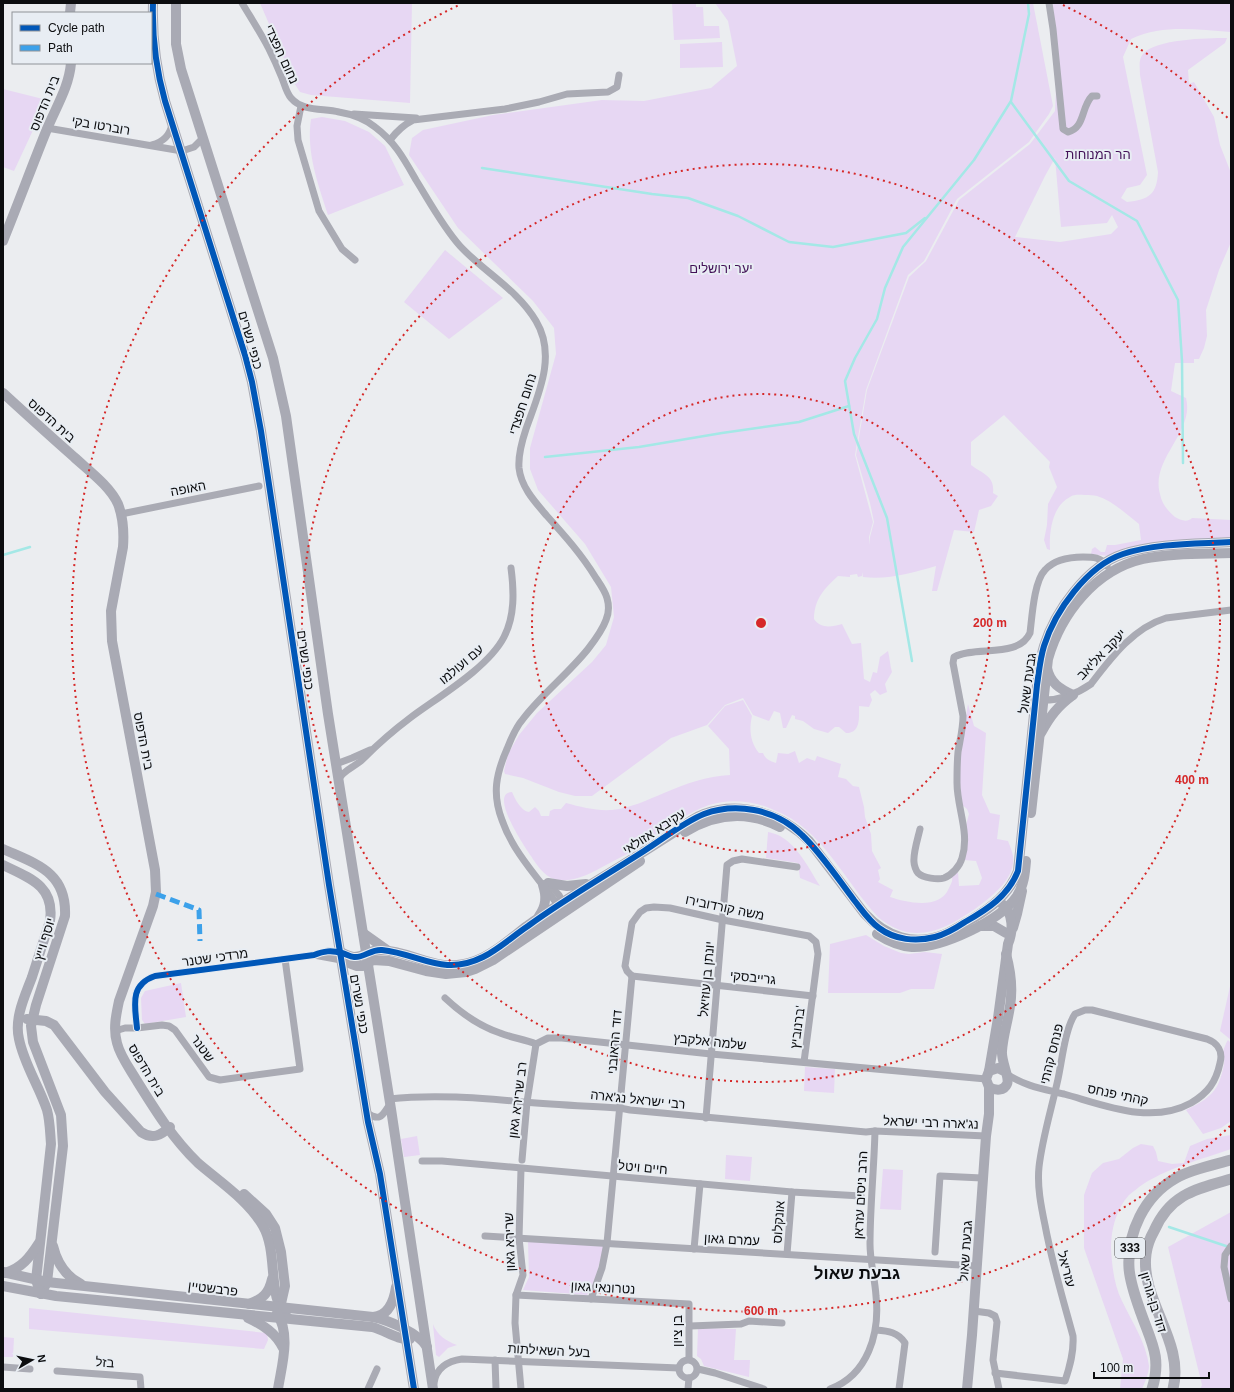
<svg xmlns="http://www.w3.org/2000/svg" width="1234" height="1392" font-family="Helvetica,Heebo,sans-serif">
<style>
.green{fill:#e7d7f3;fill-rule:evenodd}
.lines{fill:none;stroke-linecap:round;stroke-linejoin:round}
.stream{stroke:#a4e8e6;stroke-width:2.5}
.street{stroke:#aaabb4;stroke-width:7}
.secondary{stroke:#a9aab4;stroke-width:10}
.primary{stroke:#acadb6;stroke-width:11}
.quiet{stroke:#3ca1ea;stroke-width:5;stroke-dasharray:10 5;stroke-linecap:butt}
.cycleway-casing{stroke:#e8edf3;stroke-width:8}
.cycleway{stroke:#0057b8;stroke-width:6}
.ring{fill:none;stroke:#d62828;stroke-width:2;stroke-dasharray:2 4}
.labels{text-anchor:middle;stroke-width:4;stroke-linejoin:round;paint-order:stroke}
.shield{fill:#e8edf3;stroke:#4e5053;stroke-width:1}
.shield-label{font-size:12px;font-weight:bold;fill:#0c0d0f}
.street-label{font-size:13px;fill:#0c0d0f;stroke:#e8edf3}
.park-label{font-size:13px;fill:#421157;stroke:#e8edf3}
.district-label{font-size:17px;font-weight:bold;fill:#0c0d0f;stroke:#e8edf3}
.centre{fill:#d62828;stroke:#e8edf3;stroke-width:2}
.ring-label{font-size:12px;text-anchor:middle;font-weight:bold;fill:#d62828;stroke:#e8edf3;stroke-width:4;stroke-linejoin:round;paint-order:stroke}
</style>
<rect width="100%" height="100%" fill="#ebedf0"/>
<g class="green">
<polygon points="260,3 412,3 410,103 311,95 300,92 289,75 285,61"/>
<polygon points="672,3 696,3 696,7 703,7 704,26 719,26 720,38 674,40"/>
<path d="M715,3H1033L1053,106L1049,114L1029,142L957,199L924,261L908,275L866,390L855,455L873,522L869,537V545L870,537L874,522L870,503L856,455L867,390L909,277L926,261L959,200L1030,144L1055,111L1057,65L1053,3H1231V32C1196,30 1164,24 1131,39L1123,57L1147,175L1140,185L1127,188L1121,198L1127,202C1149,200 1157,194 1158,172L1140,75C1140,68 1138,60 1143,54C1155,39 1207,38 1227,38L1225,43L1188,70L1189,84L1194,82L1214,117L1220,145L1231,173V242L1219,270L1206,310L1207,336L1204,348L1199,359H1194V363H1175L1171,391L1186,398C1195,432 1150,459 1160,494C1162,504 1167,510 1175,517C1180,520 1187,523 1192,518L1231,520V539L1108,556L1091,554L1092,549L1095,547L1101,552H1105L1107,545H1115L1141,540L1139,524C1126,514 1113,501 1097,496C1094,495 1089,495 1085,495C1080,495 1074,494 1070,497C1052,506 1049,532 1050,550L1047,549L1044,540L1047,525L1048,504L1057,487L1049,467L1050,462L1004,415L971,442V465C983,474 995,476 993,493L998,496L991,506L979,510L974,532L954,530L937,591H932L936,566C912,573 888,580 863,577L862,572V576L858,577L857,574L850,575V577L838,576C825,588 814,599 814,619C821,629 831,627 842,624L852,644L861,643L864,679L870,682L873,672L877,673L880,657L888,651C890,659 890,666 892,672L885,684L887,692L880,695L875,690L870,694L872,700L869,707L859,706C859,717 861,733 846,733L839,727H835L828,733L814,729L803,721L795,719V716L792,715L786,728H783L780,713L774,711L769,721L753,715L743,698L725,705L707,725L671,738L592,796H575L559,792L523,778L505,774L504,771L508,754L519,735L537,713L592,662L606,645L614,617L611,587L585,544L538,490L530,469V448L556,354L554,328L533,301L458,228L409,155L412,138L423,130L493,115L602,100L644,101L711,88L737,66L728,21ZM1055,158L1061,227L1107,223L1112,215L1118,227L1111,234L1060,242L1015,237L1045,176Z"/>
<polygon points="722,42 723,67 680,68 680,44"/>
<polygon points="3,89 47,100 14,171 3,167"/>
<path d="M322,117L345,121L369,132L385,146L404,185L328,215C318,184 306,152 311,119Z"/>
<polygon points="445,250 503,298 449,339 404,302"/>
<path d="M743,700L752,716C749,729 750,742 759,753H763C765,759 770,761 776,763L778,753L788,754L795,751L799,763L807,758L815,761L817,756L841,764L838,777L846,779L853,786L859,787L864,807L865,817L871,834L872,851L881,868L878,870L880,879L878,882L893,890L890,897C908,903 940,910 949,888C951,884 953,881 952,877L958,872L959,886L979,885L982,878L976,861L964,860L966,825L969,814L967,809L961,804L960,783V752L968,704L974,726L986,733L982,795L990,813L1000,815L997,839L1008,841C1010,846 1012,851 1013,856C1016,879 991,897 975,909C943,931 912,946 878,917C844,881 823,829 774,810C755,801 730,798 709,805C685,813 664,831 642,845C631,852 619,858 608,864C591,873 573,884 554,879C544,876 536,864 531,856C525,847 488,793 512,792C515,799 521,811 529,812L535,807L539,811L541,816H549L550,811L554,809H561L566,803C581,807 596,811 612,810C631,808 647,800 664,793C685,784 707,776 730,775L729,749L708,726L725,706Z"/>
<path d="M768,832C772,833 777,834 780,836C799,847 809,869 820,886L800,878L798,863L766,858Z"/>
<polygon points="866,935 884,946 901,953 909,954 925,952 942,954 934,989 911,989 900,993 828,993 830,944"/>
<polygon points="1231,982 1231,1040 1220,1031"/>
<polygon points="181,983 186,1017 145,1024 142,1020 141,998 145,991"/>
<path d="M1228,1040L1231,1043V1121L1221,1128L1203,1134L1186,1110C1210,1098 1219,1092 1224,1064C1225,1060 1223,1056 1223,1052C1224,1048 1226,1043 1228,1040Z"/>
<polygon points="805,1067 835,1069 834,1093 804,1091"/>
<path d="M1231,1135V1149C1200,1160 1166,1168 1139,1187C1136,1190 1132,1192 1129,1195C1116,1209 1111,1230 1111,1248C1112,1266 1114,1285 1122,1301C1132,1322 1146,1342 1149,1366C1149,1373 1145,1382 1142,1389H1120L1123,1359L1084,1248V1195L1092,1173L1103,1163L1119,1159L1133,1148L1141,1144L1153,1146L1156,1152L1158,1161L1172,1164L1184,1163L1190,1146L1207,1139Z"/>
<polygon points="417,1136 420,1155 404,1157 401,1139"/>
<polygon points="726,1155 752,1157 750,1181 725,1179"/>
<polygon points="883,1169 903,1170 901,1210 880,1209"/>
<polygon points="1231,1212 1231,1389 1200,1389 1202,1385 1168,1247"/>
<polygon points="528,1241 604,1245 596,1277 587,1295 523,1290 529,1277"/>
<polygon points="29,1308 267,1333 268,1340 264,1349 29,1329"/>
<path d="M433,1324C437,1335 446,1341 457,1345L448,1348L439,1357L436,1355Z"/>
<polygon points="698,1328 736,1329 734,1360 750,1360 749,1377 704,1366 701,1359 697,1356"/>
<polygon points="3,1337 14,1338 13,1357 3,1357"/>
</g>
<g class="lines">
<g class="stream">
<polyline points="1011,102 1069,181 1137,221 1178,300 1182,361 1183,463"/>
<polyline points="482,168 652,194 688,198 738,216 789,242 833,247 906,233 925,218"/>
<polyline points="545,457 639,447 722,433 799,422 849,406"/>
<polyline points="3,555 30,547"/>
<polyline points="912,661 887,518 854,434 845,381 855,358 877,319 885,288 903,247 974,160 1011,101 1029,14 1028,3"/>
<polyline points="1169,1227 1229,1247"/>
</g>
<g class="street">
<path d="M242,3C251,18 260,32 268,47C273,57 278,68 282,78C285,85 286,92 291,98C303,112 323,108 339,112C351,114 365,119 375,127C395,142 404,159 416,180C429,201 443,227 460,246C484,272 518,290 536,321C557,356 538,395 526,429C522,441 518,455 519,468C521,487 535,502 547,516C565,536 582,555 596,578C600,584 605,591 607,598C609,605 609,613 606,620C602,631 595,640 588,649C568,674 542,694 523,719C515,728 511,739 507,749C496,774 492,794 502,820C513,852 538,878 558,905L562,908"/>
<path d="M1049,3L1053,29L1063,129L1068,132C1085,128 1081,107 1092,96H1097"/>
<polyline points="301,106 297,126 298,140 319,211 342,249 355,260"/>
<polyline points="354,114 416,118"/>
<polyline points="47,128 182,151 194,147 203,138"/>
<path d="M390,140C397,131 403,125 413,120L505,109L539,102L567,94L608,92L617,87L619,75"/>
<path d="M152,145C163,142 170,136 172,124"/>
<polyline points="121,514 259,486"/>
<path d="M1040,700C1058,701 1075,695 1091,684C1111,658 1133,628 1166,618L1231,610"/>
<polyline points="336,764 352,758 370,750"/>
<path d="M339,779C343,770 357,766 364,758C378,744 394,730 410,718C438,697 488,668 504,637C515,616 514,591 511,568"/>
<path d="M920,829C918,838 913,853 914,862C914,865 916,871 918,873C923,878 938,880 944,878C952,875 960,866 962,858C970,833 957,808 957,783C957,773 957,762 958,752C960,740 963,729 963,716L953,663L954,657C976,645 1018,659 1030,633C1032,617 1034,581 1045,570C1054,560 1070,557 1083,557C1093,557 1101,557 1107,566"/>
<polyline points="548,883 559,895 564,905"/>
<polyline points="314,955 341,960"/>
<polyline points="632,976 627,971 625,966 632,923 640,912 646,908 654,907 670,908 723,920 809,936 816,942 818,954 804,1062"/>
<polyline points="632,976 813,996"/>
<path d="M445,998C461,1013 479,1026 500,1033C512,1038 524,1039 536,1044"/>
<path d="M137,1028C135,1006 129,985 155,976L314,955L328,951L340,952"/>
<polyline points="115,1031 125,1028 137,1028 162,1025 169,1026 175,1030 209,1077 220,1080 300,1069 285,959"/>
<polyline points="536,1044 548,1038 562,1038 711,1054 986,1079"/>
<path d="M389,1099C435,1094 479,1098 524,1102C556,1105 588,1106 620,1108L630,1110L866,1132L875,1131L986,1136"/>
<path d="M367,1113C382,1123 383,1113 391,1103"/>
<polyline points="706,1118 727,865 733,861 742,859 797,867"/>
<polyline points="522,1160 527,1102 536,1044"/>
<polyline points="422,1161 442,1161 792,1192 861,1196"/>
<polyline points="485,1236 977,1266"/>
<polyline points="1231,1246 1225,1255 1224,1267 1231,1299"/>
<polyline points="694,1249 700,1184"/>
<polyline points="935,1252 940,1176 982,1178"/>
<polyline points="787,1254 792,1192"/>
<polyline points="516,1295 689,1304 689,1359"/>
<polyline points="591,1299 602,1268 607,1243 632,976"/>
<polyline points="974,1311 989,1313 995,1316 997,1322 993,1360 999,1389"/>
<polyline points="690,1326 741,1324 749,1321 782,1323"/>
<path d="M876,1330C888,1331 898,1332 905,1343L899,1389"/>
<circle cx="688" cy="1369" r="9"/>
<polyline points="495,1360 496,1389"/>
<polyline points="3,1367 30,1369"/>
<polyline points="698,1369 715,1373 764,1389"/>
<polyline points="57,1371 140,1377 141,1389"/>
<path d="M995,1373L1065,1381C1070,1366 1074,1352 1073,1336C1063,1299 1052,1263 1045,1225C1041,1206 1037,1186 1039,1167C1042,1139 1052,1107 1058,1079C1062,1061 1065,1029 1075,1014L1085,1010H1092L1207,1039C1218,1043 1223,1052 1220,1063C1216,1082 1208,1093 1191,1103C1151,1125 1104,1105 1064,1094C1044,1089 1024,1086 1007,1074"/>
<path d="M434,1383C436,1368 448,1361 462,1359L679,1368"/>
<polyline points="368,1389 377,1369"/>
<polyline points="521,1389 515,1323 516,1295 523,1275 519,1238 521,1169"/>
<polyline points="688,1389 689,1378"/>
<path d="M830,1389C868,1375 880,1333 876,1296C875,1279 870,1262 870,1244C870,1207 874,1169 875,1131"/>
</g>
<g class="secondary">
<path d="M153,3C152,36 156,69 165,101L245,355L252,382L261,431L329,885L368,1122L380,1174L414,1389"/>
<polyline points="176,3 176,44 181,69 273,358 286,416 328,714 391,1109 433,1389"/>
<polyline points="70,13 71,3"/>
<path d="M3,241C18,204 32,166 47,129C56,107 69,87 71,63"/>
<path d="M3,393C27,415 50,436 74,457C88,470 110,486 118,504C123,517 124,533 123,547L111,611L112,641L155,870L156,892L153,906L119,1001C116,1015 113,1029 117,1043C120,1056 130,1069 137,1081C155,1110 173,1139 198,1163C220,1182 248,1200 263,1226C279,1254 266,1298 288,1318"/>
<path d="M1047,668C1050,683 1060,689 1073,695"/>
<path d="M1041,733C1050,716 1058,706 1073,695"/>
<path d="M1031,813L1048,659C1061,614 1095,570 1143,559C1171,553 1202,554 1231,553"/>
<path d="M685,832C716,813 747,810 780,827"/>
<path d="M3,849C36,864 67,872 65,916L36,1005L31,1026L33,1042L61,1115L63,1146L47,1282L41,1294"/>
<path d="M3,865C30,878 55,886 50,921C44,940 38,958 32,977C25,996 14,1018 19,1039C24,1064 39,1086 47,1110C50,1121 50,1132 51,1144L36,1280L41,1294"/>
<polyline points="548,883 567,886 586,884"/>
<path d="M539,916C546,906 547,897 543,885"/>
<polyline points="980,926 994,926 1006,933"/>
<polyline points="1013,928 1017,914 1022,891"/>
<polyline points="363,933 387,950"/>
<path d="M877,934C888,941 899,946 912,947C942,948 1000,921 1017,896C1024,885 1025,873 1026,861"/>
<path d="M340,952C345,954 350,957 354,957C364,957 371,949 380,950C415,951 437,975 475,961C494,954 511,938 527,926C561,902 597,881 632,859C646,850 659,842 673,833C683,826 693,818 704,814C741,800 782,814 809,841L864,913C886,937 914,947 945,934C954,930 963,924 972,919C992,907 1009,894 1018,871L1037,685C1039,672 1040,659 1044,646C1055,611 1087,566 1123,554C1156,543 1196,544 1231,542"/>
<polyline points="341,960 357,966 363,966 373,960 389,961 426,971 446,974 466,972 475,969 493,960 640,861"/>
<path d="M27,1019L46,1021L54,1025L105,1092L141,1132C153,1140 161,1135 170,1127"/>
<path d="M989,1071L998,1018L1008,944C1013,932 1014,913 1002,904"/>
<path d="M1006,1072L998,1068L989,1071L986,1079L989,1087C996,1091 1004,1091 1007,1084C1010,1078 1001,1061 1002,1051C1003,1036 1008,1021 1010,1006C1013,988 1011,972 1006,954"/>
<polyline points="244,1194 266,1214 275,1228 281,1252 285,1286 280,1308"/>
<path d="M53,1246C57,1263 65,1276 81,1284"/>
<path d="M3,1272L47,1282L373,1317C388,1320 419,1333 427,1347"/>
<path d="M5,1273C22,1268 30,1257 39,1243"/>
<path d="M3,1286L56,1296L372,1327C385,1330 397,1340 410,1339"/>
<path d="M249,1304C263,1299 269,1293 272,1279"/>
<path d="M277,1313C291,1335 282,1364 278,1389"/>
<path d="M373,1317C389,1316 394,1301 396,1287"/>
<path d="M248,1318C263,1325 276,1333 283,1348"/>
<polyline points="967,1389 972,1335 986,1136 989,1114 989,1087"/>
</g>
<g class="primary">
<path d="M1152,1389C1162,1357 1151,1342 1141,1313C1136,1299 1130,1283 1129,1268C1127,1233 1144,1196 1176,1178C1192,1169 1213,1165 1231,1160"/>
<path d="M1173,1389C1185,1341 1140,1301 1146,1254C1147,1246 1150,1238 1154,1231C1170,1194 1196,1189 1231,1179"/>
</g>
<polyline class="quiet" points="156,894 199,910 200,941"/>
<defs>
<g id="cycleway">
<path d="M153,3C152,36 156,69 165,101L245,355L252,382L261,431L329,885L368,1122L380,1174L414,1389"/>
<path d="M137,1028C135,1006 129,985 155,976L314,955C324,951 331,950 342,953C346,954 350,957 354,957C364,958 371,949 382,950C420,954 443,977 483,957C499,949 513,936 528,926C565,899 605,876 644,851C663,839 684,822 704,814C720,808 738,807 754,810C771,813 789,822 802,835C821,853 838,879 854,900C862,910 869,921 879,928C895,940 916,942 935,937C946,934 956,928 965,922C988,909 1008,896 1018,871L1037,685C1039,672 1040,659 1044,646C1055,611 1087,566 1123,554C1156,543 1196,544 1231,542"/>
</g>
</defs>
<use href="#cycleway" class="cycleway-casing"/>
<use href="#cycleway" class="cycleway"/>
</g>
<g class="ring">
<circle cx="761" cy="623" r="229"/>
<circle cx="761" cy="623" r="459"/>
<path d="M1230 1126A688 688 0 1 1 459 5M1063 5A688 688 0 0 1 1230 120"/>
</g>
<g class="labels">
<rect class="shield" x="1115" y="1238" width="30" height="20" rx="3"/>
<g class="shield-label">
<text x="1130" y="1252">333</text>
</g>
<g class="street-label">
<text transform="translate(282 54) rotate(65)" y="5">נחום חפצדי</text>
<text transform="translate(44 103) rotate(-68)" y="5">בית הדפוס</text>
<text transform="translate(101 125) rotate(10)" y="5">רוברטו בקי</text>
<text transform="translate(251 340) rotate(74)" y="5">כנפי נשרים</text>
<text transform="translate(522 404) rotate(-72)" y="5">נחום חפצדי</text>
<text transform="translate(52 420) rotate(42)" y="5">בית הדפוס</text>
<text transform="translate(188 488) rotate(-11)" y="5">האופה</text>
<text transform="translate(1101 654) rotate(-46)" y="5">יעקב אליאב</text>
<text transform="translate(306 660) rotate(82)" y="5">כנפי נשרים</text>
<text transform="translate(461 664) rotate(-40)" y="5">עם ועולמו</text>
<text transform="translate(1027 683) rotate(-82)" y="5">גבעת שאול</text>
<text transform="translate(144 741) rotate(79)" y="5">בית הדפוס</text>
<text transform="translate(654 831) rotate(-33)" y="5">עקיבא אזולאי</text>
<text transform="translate(725 907) rotate(12)" y="5">משה קורדובירו</text>
<text transform="translate(44 939) rotate(-73)" y="5">יוסף וייץ</text>
<text transform="translate(215 957) rotate(-8)" y="5">מרדכי שטנר</text>
<text transform="translate(753 977) rotate(6)" y="5">גרייבסקי</text>
<text transform="translate(706 979) rotate(-85)" y="5">יונתן בן עוזיאל</text>
<text transform="translate(360 1004) rotate(80)" y="5">כנפי נשרים</text>
<text transform="translate(797 1027) rotate(-82)" y="5">ברנוביץ'</text>
<text transform="translate(710 1041) rotate(6)" y="5">שלמה אלקבץ</text>
<text transform="translate(614 1042) rotate(-85)" y="5">דוד הראובני</text>
<text transform="translate(203 1048) rotate(54)" y="5">שטנר</text>
<text transform="translate(1051 1054) rotate(-76)" y="5">פנחס קהתי</text>
<text transform="translate(147 1070) rotate(59)" y="5">בית הדפוס</text>
<text transform="translate(1118 1094) rotate(12)" y="5">קהתי פנחס</text>
<text transform="translate(638 1099) rotate(6)" y="5">רבי ישראל נג'ארה</text>
<text transform="translate(517 1100) rotate(-83)" y="5">רב שרירא גאון</text>
<text transform="translate(931 1122) rotate(2)" y="5">נג'ארה רבי ישראל</text>
<text transform="translate(643 1167) rotate(5)" y="5">חיים ויטל</text>
<text transform="translate(860 1195) rotate(-87)" y="5">הרב ניסים עזראן</text>
<text transform="translate(778 1222) rotate(-86)" y="5">אונקלוס</text>
<text transform="translate(732 1239) rotate(3)" y="5">עמרם גאון</text>
<text transform="translate(509 1242) rotate(-92)" y="5">שרירא גאון</text>
<text transform="translate(965 1251) rotate(-86)" y="5">גבעת שאול</text>
<text transform="translate(1067 1269) rotate(75)" y="5">עזריאל</text>
<text transform="translate(603 1287) rotate(3)" y="5">נטרונאי גאון</text>
<text transform="translate(213 1288) rotate(7)" y="5">פרבשטיין</text>
<text transform="translate(1154 1302) rotate(73)" y="5">דוד בן-גוריון</text>
<text transform="translate(677 1331) rotate(-90)" y="5">בן ציון</text>
<text transform="translate(549 1350) rotate(3)" y="5">בעל השאילתות</text>
<text transform="translate(105 1362) rotate(4)" y="5">בזל</text>
</g>
<g class="park-label">
<text x="1098" y="159">הר המנוחות</text>
<text x="721" y="273">יער ירושלים</text>
</g>
<g class="district-label">
<text x="857" y="1279">גבעת שאול</text>
</g>
</g>
<circle cx="761" cy="623" r="6" class="centre"/>
<g class="ring-label">
<text x="990" y="627">200 m</text>
<text x="1192" y="784">400 m</text>
<text x="761" y="1315">600 m</text>
</g>
<rect width="1234" height="1392" fill="none" stroke="#0c0d0f" stroke-width="8"/>
<rect x="12" y="12" width="140" height="52" fill="#e8edf3" stroke="#909398"/>
<rect x="20" y="25" width="20" height="6" fill="#0057b8" stroke="#909398"/>
<text x="48" y="32" font-size="12" fill="#0c0d0f">Cycle path</text>
<rect x="20" y="45" width="20" height="6" fill="#3ca1ea" stroke="#909398"/>
<text x="48" y="52" font-size="12" fill="#0c0d0f">Path</text>
<g transform="translate(32 1360) rotate(81)" stroke="#e8edf3" stroke-width="3" paint-order="stroke">
<path d="M0-3L7 15L0 10L-7 15Z" fill="#0c0d0f"/>
<text y="-6" font-size="11" font-weight="bold" text-anchor="middle" fill="#0c0d0f">N</text>
</g>
<path d="M1094 1372v6h115v-6" fill="none" stroke="#0c0d0f" stroke-width="2"/>
<text x="1100" y="1372" font-size="12" fill="#0c0d0f" stroke="#e8edf3" stroke-width="3" paint-order="stroke">100 m</text>
</svg>
